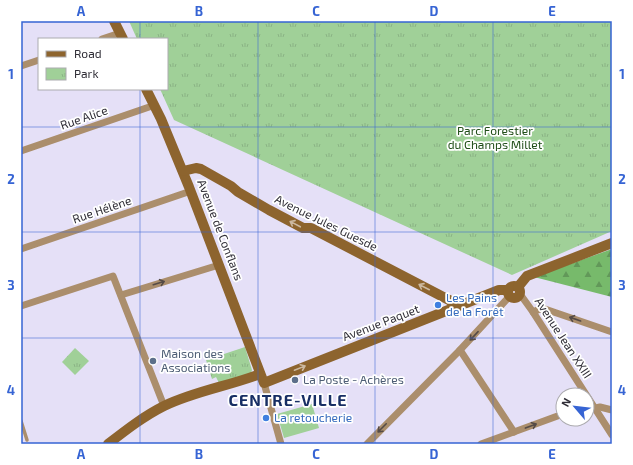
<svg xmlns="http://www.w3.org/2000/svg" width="633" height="465" font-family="'Exo 2',sans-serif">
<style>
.green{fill:#a0d098}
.forest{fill:url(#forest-firs)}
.park{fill:url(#park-tufts)}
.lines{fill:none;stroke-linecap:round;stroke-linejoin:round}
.lane{stroke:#ab8e6c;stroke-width:3.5}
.street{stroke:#ab8e6c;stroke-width:7}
.secondary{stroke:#8d642e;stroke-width:10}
.oneway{stroke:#ccb9a1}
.oneway2{stroke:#554b47}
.grid{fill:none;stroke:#3664d4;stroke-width:1;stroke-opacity:0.55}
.shop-dot{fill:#3f7fe0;stroke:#fff;stroke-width:1.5}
.service-dot{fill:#5c6f8a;stroke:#fff;stroke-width:1.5}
.labels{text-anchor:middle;stroke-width:3.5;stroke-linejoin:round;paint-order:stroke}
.street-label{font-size:12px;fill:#302e37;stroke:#fff}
.park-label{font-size:12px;fill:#214e19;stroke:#fff}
.shop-label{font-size:12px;fill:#366cbe;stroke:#fff;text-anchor:start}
.service-label{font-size:12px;fill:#4e5e75;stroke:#fff;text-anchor:start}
.district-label{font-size:16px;font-weight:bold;letter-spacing:1px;fill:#172e64;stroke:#fff}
.neatline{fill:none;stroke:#3664d4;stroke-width:1.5}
.grid-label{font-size:13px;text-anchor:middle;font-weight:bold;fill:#3664d4}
</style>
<defs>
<pattern id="forest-firs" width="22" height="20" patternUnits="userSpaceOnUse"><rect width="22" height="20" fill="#77ba6b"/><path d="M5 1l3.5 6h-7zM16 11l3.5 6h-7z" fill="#629859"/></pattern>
<pattern id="park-tufts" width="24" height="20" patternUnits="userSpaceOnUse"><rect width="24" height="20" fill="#a0d098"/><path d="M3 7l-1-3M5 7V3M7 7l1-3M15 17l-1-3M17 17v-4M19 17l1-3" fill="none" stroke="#8ab384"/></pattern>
</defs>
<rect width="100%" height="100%" fill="#e5e0f7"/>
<polygon class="green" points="312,404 319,428 284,438 277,414"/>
<polygon class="forest" points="612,249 612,297 534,277"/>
<g class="park">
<polygon points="129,21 612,21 612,231 512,275 174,120 160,89 167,89 167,39 137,39"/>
<polygon points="245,347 252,370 251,373 219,383 216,377 212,379 206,360"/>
<polygon points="75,348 89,361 75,375 62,362"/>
</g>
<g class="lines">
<polyline class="lane" points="21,421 27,440"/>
<g class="street">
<polyline points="102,39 120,33"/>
<polyline points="21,66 39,60"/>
<polyline points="21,151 155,105"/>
<polyline points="21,249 191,191"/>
<polyline points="520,294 533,312 612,435"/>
<polyline points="121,295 219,265"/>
<polyline points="21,306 113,276 164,406"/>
<polyline points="533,312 542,308 612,332"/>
<polyline points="460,350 514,432"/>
<polyline points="264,383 281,444"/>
<polyline points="596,408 600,407 612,410"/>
<polyline points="367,444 460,350 509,297"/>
<polyline points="481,444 563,414"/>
</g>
<g class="secondary">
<polyline points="114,21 123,39"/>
<polyline points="146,89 161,119 189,187 264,383 499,290 508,290"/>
<polyline points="183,171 196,168 201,169 231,186 238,192 269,210 303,228 311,228 449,300 458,306"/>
<circle cx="514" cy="292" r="6"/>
<polyline points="518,287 527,276 612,243"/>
<path d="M108,444C126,430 144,416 164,406C195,391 229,386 260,374"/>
</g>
</g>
<defs><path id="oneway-shaft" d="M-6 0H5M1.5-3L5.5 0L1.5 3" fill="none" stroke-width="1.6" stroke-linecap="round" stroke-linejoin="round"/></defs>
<g class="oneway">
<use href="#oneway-shaft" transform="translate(295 224) rotate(-152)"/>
<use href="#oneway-shaft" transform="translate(424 287) rotate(-153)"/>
<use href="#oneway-shaft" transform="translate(300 368) rotate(-22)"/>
</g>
<g class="oneway2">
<use href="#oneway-shaft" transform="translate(159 283) rotate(-17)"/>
<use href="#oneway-shaft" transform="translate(575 319) rotate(-161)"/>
<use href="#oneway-shaft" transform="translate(474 336) rotate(133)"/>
<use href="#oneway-shaft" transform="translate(531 426) rotate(-20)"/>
<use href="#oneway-shaft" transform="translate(382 428) rotate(135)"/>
</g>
<path class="grid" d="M140,21V39M258,21V444M375,21V444M493,21V444M140,89V444M21,127H612M21,232H612M21,338H612"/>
<g class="shop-dot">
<circle cx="438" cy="305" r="4"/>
<circle cx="266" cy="418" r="4"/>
</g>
<g class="service-dot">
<circle cx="153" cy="361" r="4"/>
<circle cx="295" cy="380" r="4"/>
</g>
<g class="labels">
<g class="street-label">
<text transform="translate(84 118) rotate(-19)" y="4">Rue Alice</text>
<text transform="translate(102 210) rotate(-19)" y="4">Rue Hélène</text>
<text transform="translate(326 223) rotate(26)" y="4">Avenue Jules Guesde</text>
<text transform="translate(220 230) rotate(69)" y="4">Avenue de Conflans</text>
<text transform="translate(381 323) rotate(-21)" y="4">Avenue Paquet</text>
<text transform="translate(563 338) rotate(57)" y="4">Avenue Jean XXIII</text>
</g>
<g class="park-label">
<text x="495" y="135">Parc Forestier<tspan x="495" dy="14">du Champs Millet</tspan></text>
</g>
<g class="shop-label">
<text x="446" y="302">Les Pains<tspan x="446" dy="14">de la Forêt</tspan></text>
<text x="274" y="422">La retoucherie</text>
</g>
<g class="service-label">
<text x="161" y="358">Maison des<tspan x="161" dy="14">Associations</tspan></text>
<text x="303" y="384">La Poste - Achères</text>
</g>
<g class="district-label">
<text x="288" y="406">CENTRE-VILLE</text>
</g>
</g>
<rect width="633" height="465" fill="none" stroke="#ffffff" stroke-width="44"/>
<rect x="38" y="38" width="130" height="52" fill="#ffffff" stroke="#acabaf"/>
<rect x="46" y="51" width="20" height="6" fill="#8d642e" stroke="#acabaf"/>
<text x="74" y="58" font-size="12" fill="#302e37">Road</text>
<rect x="46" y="68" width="20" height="12" fill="url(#park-tufts)" stroke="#acabaf"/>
<text x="74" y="78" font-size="12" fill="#302e37">Park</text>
<g transform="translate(575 407) rotate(298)"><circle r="19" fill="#ffffff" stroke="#acabaf"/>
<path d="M0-3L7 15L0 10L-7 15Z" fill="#3664d4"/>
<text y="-6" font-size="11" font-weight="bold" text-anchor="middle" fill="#302e37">N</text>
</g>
<rect x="22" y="22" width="589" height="421" class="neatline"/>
<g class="grid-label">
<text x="81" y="16">A</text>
<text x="199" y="16">B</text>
<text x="316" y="16">C</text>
<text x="434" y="16">D</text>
<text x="552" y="16">E</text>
<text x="11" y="79">1</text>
<text x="622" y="79">1</text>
<text x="11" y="184">2</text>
<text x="622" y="184">2</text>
<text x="11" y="290">3</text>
<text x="622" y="290">3</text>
<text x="11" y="395">4</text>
<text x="622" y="395">4</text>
<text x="81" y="459">A</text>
<text x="199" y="459">B</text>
<text x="316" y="459">C</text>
<text x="434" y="459">D</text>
<text x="552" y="459">E</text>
</g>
</svg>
